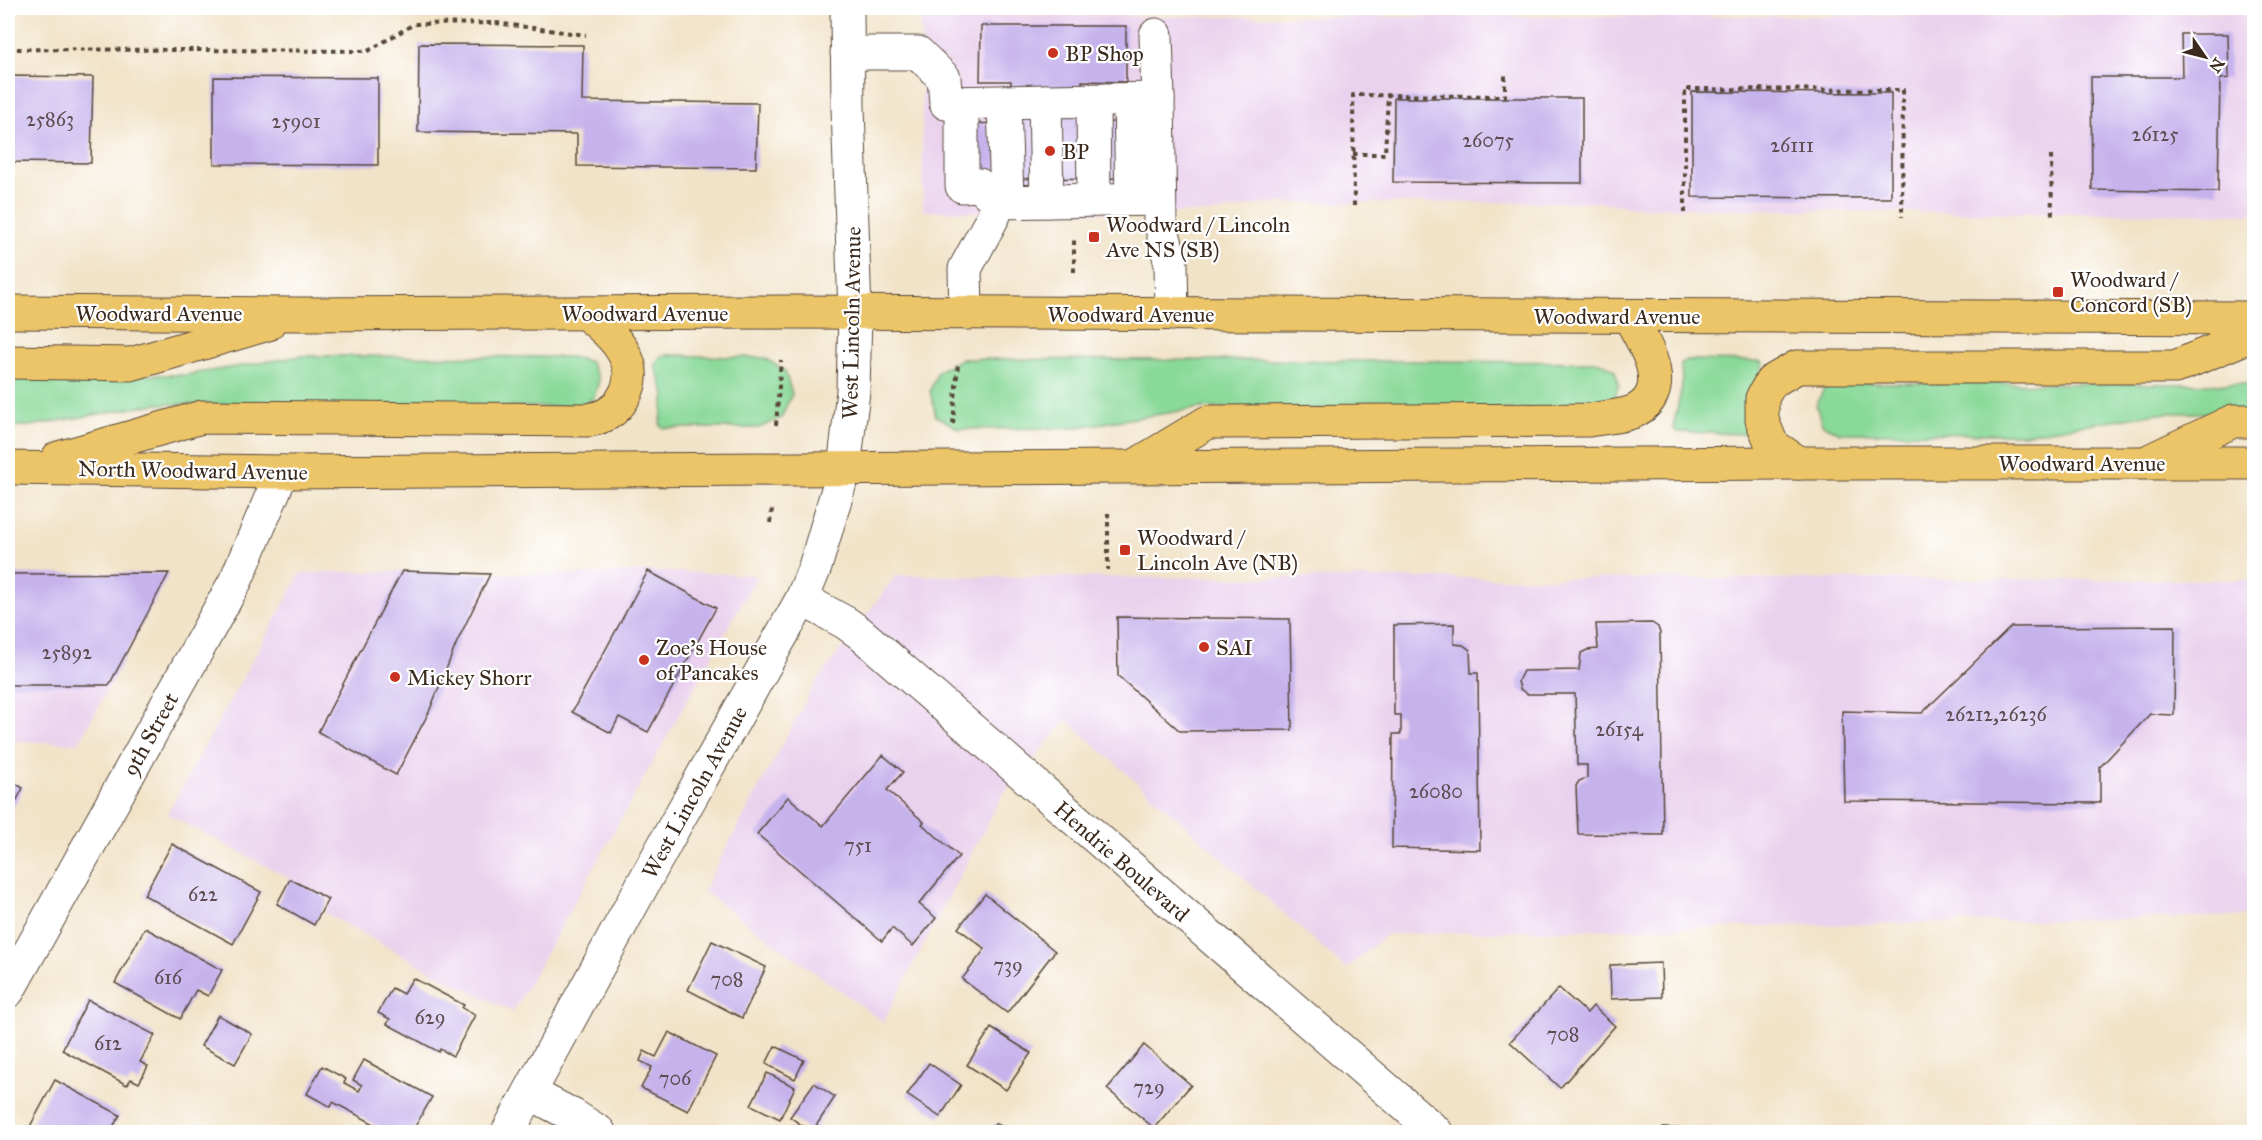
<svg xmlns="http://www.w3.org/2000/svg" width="2262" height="1140" font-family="'IM FELL Great Primer',serif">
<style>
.built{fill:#ead1ed}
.green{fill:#89d999;stroke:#62825c;stroke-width:1.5}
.building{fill:#c6b3ec}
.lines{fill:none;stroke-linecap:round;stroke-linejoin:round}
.minor-casing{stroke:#564638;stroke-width:35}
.major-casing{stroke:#564638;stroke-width:35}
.path{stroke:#564638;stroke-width:4;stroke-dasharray:4.5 4.5;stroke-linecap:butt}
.minor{stroke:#fff;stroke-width:33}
.major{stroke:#edc569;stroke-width:33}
.poi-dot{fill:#c8321e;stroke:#fff;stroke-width:2}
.labels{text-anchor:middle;stroke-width:4.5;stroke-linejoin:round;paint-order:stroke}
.number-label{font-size:20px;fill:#5e4c52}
.poi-label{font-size:22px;fill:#3b2a1e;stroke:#fff;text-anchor:start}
.street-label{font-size:22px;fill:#3b2a1e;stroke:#fff}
</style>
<rect width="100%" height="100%" fill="#fff"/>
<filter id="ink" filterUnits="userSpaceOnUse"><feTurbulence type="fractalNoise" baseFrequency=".0167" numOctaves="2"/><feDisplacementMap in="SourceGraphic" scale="12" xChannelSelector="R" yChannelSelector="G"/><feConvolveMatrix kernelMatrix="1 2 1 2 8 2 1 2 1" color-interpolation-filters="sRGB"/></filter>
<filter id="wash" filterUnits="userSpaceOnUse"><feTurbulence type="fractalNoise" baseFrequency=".008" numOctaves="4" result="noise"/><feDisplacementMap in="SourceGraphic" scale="24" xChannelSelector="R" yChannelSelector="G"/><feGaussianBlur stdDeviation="1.35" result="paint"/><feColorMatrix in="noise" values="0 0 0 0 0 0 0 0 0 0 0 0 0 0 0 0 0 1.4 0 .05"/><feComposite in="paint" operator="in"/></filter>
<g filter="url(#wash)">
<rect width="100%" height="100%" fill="#f1e3c8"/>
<g class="built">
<polygon points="2254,12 2254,214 1892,212 1631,207 1602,202 1268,203 1214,213 923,211 921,14 1228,17 2021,16"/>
<polygon points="402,571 581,575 648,571 755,575 754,581 513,1012 435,973 325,913 331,900 167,814 301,573"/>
<polygon points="169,573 79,743 8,741 8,574"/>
<polygon points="896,575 1006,577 2254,580 2254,916 1387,934 1346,969 1067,720 1003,794 883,1022 703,891 815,684"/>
</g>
<g class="green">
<polygon points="667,355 765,358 785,371 792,394 781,418 759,428 664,428 660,425 665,394 655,365 660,357"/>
<polygon points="302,356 572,357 590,362 599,380 594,398 579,407 156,404 30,426 8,426 8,374 185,375"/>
<polygon points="961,359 1600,362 1614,369 1619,384 1614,400 1599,410 1200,408 1071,428 959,429 936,416 930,391 938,371"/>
<polygon points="1687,360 1757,361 1763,362 1754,431 1747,434 1678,432 1673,428 1682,386 1681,363"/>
<polygon points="1839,383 2254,384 2254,413 2158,413 2024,434 1840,433 1822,424 1816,406 1823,390"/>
</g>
<g id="blocks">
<g class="building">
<rect x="176" y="8" width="73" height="3"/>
<polygon points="981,26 1126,26 1126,82 1082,81 1085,122 1141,122 1143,178 959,179 958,124 1011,123 1011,81 980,81"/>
<polygon points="2181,34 2228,34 2229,78 2220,79 2218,192 2092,190 2091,77 2182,77"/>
<polygon points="419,44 583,45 582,101 758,103 756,168 577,166 577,134 418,132"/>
<polygon points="8,76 93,77 91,163 8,162"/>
<polygon points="214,77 378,78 378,165 214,164"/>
<polygon points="1692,92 1891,93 1891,198 1692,197"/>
<polygon points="1394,98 1582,98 1582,183 1393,182"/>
<polygon points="402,571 490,574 457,642 429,712 396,775 318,732"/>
<polygon points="648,571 716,608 648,732 619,717 611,733 572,712"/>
<polygon points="169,573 109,685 8,685 8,574"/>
<polygon points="1117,617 1290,619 1292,730 1180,731 1118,676"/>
<polygon points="1652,623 1658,627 1660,633 1663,835 1578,834 1576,786 1579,781 1587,778 1587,765 1577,765 1575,694 1527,694 1520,689 1518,681 1523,671 1579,670 1581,653 1587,650 1598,649 1596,624"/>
<polygon points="1454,624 1454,644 1463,645 1470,650 1471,673 1478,673 1480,850 1392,848 1393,734 1401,734 1401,715 1394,715 1394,625"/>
<polygon points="2175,626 2174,715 2150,714 2100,767 2100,803 1844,801 1842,711 1922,713 2011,627"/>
<polygon points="883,755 903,772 887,790 924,822 922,824 959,856 919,904 936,918 913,946 892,928 882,941 757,834 788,797 823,826"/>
<polygon points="8,779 23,788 8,817"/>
<polygon points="172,844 261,892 233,944 144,895"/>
<polygon points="290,879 328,899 314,925 277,904"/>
<polygon points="985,894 1055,951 1007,1013 962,979 985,949 958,928"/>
<polygon points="145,928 222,970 208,996 196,990 180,1019 115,983"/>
<polygon points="712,941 766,967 742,1018 688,990"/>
<polygon points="1661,963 1662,997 1611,999 1610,965"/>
<polygon points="413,978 464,1005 462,1008 475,1015 453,1056 440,1049 439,1052 387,1024 390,1019 378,1013 392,988 403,994"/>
<polygon points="1559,988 1587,1013 1593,1006 1615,1026 1560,1088 1510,1042"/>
<polygon points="88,1000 155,1035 140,1062 148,1066 139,1083 131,1079 127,1085 62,1050"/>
<polygon points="218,1015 252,1034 235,1064 201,1046"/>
<polygon points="991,1028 1031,1053 1006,1090 967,1065"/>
<polygon points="669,1032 716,1056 688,1111 641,1088 652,1067 640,1061 644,1051 656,1057"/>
<polygon points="1144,1045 1191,1085 1154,1128 1107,1089"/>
<polygon points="775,1046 804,1060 795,1079 766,1064"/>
<polygon points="364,1060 432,1097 412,1132 389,1132 333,1102 331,1107 307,1094 322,1066 346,1079 344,1083 359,1091 362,1085 353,1080"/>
<polygon points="929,1063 961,1085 940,1117 907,1095"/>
<polygon points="767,1073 795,1087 780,1119 751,1105"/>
<polygon points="55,1080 120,1115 110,1132 104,1132 98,1129 96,1132 27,1132"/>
<polygon points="814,1083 835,1097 812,1132 790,1117"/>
<polygon points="996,1123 1010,1132 989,1132"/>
<polygon points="1663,1128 1706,1129 1706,1132 1663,1132"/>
</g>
</g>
</g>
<g filter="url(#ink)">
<use href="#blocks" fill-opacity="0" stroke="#564638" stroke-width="1.5"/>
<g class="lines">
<defs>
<g id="minor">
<polyline points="1156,35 1158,99"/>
<polyline points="847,53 918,53 944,78 946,103 1158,99 1160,221 1171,264 1172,314"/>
<polyline points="1130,100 1132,199"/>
<polyline points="1045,101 1047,201"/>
<polyline points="1093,101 1094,200"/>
<polyline points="1004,102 1007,201"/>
<polyline points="962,103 962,186 979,185 998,202 994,215 965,269 966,313"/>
<polyline points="998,202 1159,199"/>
<polyline points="802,599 846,623 860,633 1436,1132"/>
<polyline points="8,991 236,580 282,472"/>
<polyline points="530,1093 572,1115 599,1132"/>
<polyline points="508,1132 674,827 802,599 815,567 844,469 853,391 855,313 848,107 847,8"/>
</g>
<g id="major">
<polyline points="8,312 301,314 786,312 2254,318"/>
<polyline points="8,362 131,364 268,324"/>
<path d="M58,458L202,417L589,420C604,417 615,412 623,398C645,363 611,333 585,313"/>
<polyline points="2151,460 2233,421 2254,421"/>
<polyline points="1799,463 1772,445 1762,420 1762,398 1771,382 1797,367 2175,367 2254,334"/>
<path d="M1135,466L1208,422L1589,420C1601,418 1624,416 1635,411C1675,390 1644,343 1629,316"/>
<polyline points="8,468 282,472 1799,463 2254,463"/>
</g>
</defs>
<use href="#minor" class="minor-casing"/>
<use href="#major" class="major-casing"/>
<g class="path">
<polyline points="8,49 368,51 414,24 496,23 586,35"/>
<polyline points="1353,154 1385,154 1388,95"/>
<polyline points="2051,156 2052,219"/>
<polyline points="1354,206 1353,95 1505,96 1505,71"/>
<polyline points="1685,213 1685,89 1903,90 1902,217"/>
<polyline points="1074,272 1074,237"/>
<polyline points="953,424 958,363"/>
<polyline points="776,425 781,360"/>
<polyline points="1108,513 1108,570"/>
<polyline points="770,523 772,509"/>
</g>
<use href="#minor" class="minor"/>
<use href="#major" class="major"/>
</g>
</g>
<g class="poi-dot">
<circle cx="1053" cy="53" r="6"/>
<circle cx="1050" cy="151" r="6"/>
<rect x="1088" y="231" width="12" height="12" rx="3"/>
<rect x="2052" y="286" width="12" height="12" rx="3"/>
<rect x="1119" y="544" width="12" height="12" rx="3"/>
<circle cx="1204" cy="647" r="6"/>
<circle cx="644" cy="660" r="6"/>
<circle cx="395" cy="677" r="6"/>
</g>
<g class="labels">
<g class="number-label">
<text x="50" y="126">25863</text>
<text x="296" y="128">25901</text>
<text x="2155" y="141">26125</text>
<text x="1488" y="147">26075</text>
<text x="1792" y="152">26111</text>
<text x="67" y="659">25892</text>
<text x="1996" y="721">26212,26236</text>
<text x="1619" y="736">26154</text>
<text x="1436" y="798">26080</text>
<text x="858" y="852">751</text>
<text x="203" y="901">622</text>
<text x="1008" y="972">739</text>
<text x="168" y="984">616</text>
<text x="727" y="986">708</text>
<text x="430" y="1024">629</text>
<text x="1563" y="1041">708</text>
<text x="108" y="1050">612</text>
<text x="675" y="1085">706</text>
<text x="1149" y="1094">729</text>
</g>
<g class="poi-label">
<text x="1065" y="61">BP Shop</text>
<text x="1062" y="159">BP</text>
<text x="1106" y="232">Woodward / Lincoln<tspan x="1106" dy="25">Ave NS (SB)</tspan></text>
<text x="2070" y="287">Woodward /<tspan x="2070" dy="25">Concord (SB)</tspan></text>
<text x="1137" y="545">Woodward /<tspan x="1137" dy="25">Lincoln Ave (NB)</tspan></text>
<text x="656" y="655">Zoe's House<tspan x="656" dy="25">of Pancakes</tspan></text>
<text x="1216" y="655">SAI</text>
<text x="407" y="685">Mickey Shorr</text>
</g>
<g class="street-label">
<text x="159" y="321">Woodward Avenue</text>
<text x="645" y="321">Woodward Avenue</text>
<text x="1131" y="322">Woodward Avenue</text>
<text x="1617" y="324">Woodward Avenue</text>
<text transform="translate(851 323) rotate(-89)" y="8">West Lincoln Avenue</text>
<text x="2082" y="471">Woodward Avenue</text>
<text transform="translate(193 470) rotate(1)" y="8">North Woodward Avenue</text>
<text transform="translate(150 734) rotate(-61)" y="8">9th Street</text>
<text transform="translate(694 792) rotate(-61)" y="8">West Lincoln Avenue</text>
<text transform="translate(1122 861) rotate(41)" y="8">Hendrie Boulevard</text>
</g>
</g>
<rect width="2262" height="1140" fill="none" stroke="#fff" stroke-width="30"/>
<g transform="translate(2205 57) rotate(125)" stroke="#ffffff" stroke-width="4.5" paint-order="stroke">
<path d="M0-4.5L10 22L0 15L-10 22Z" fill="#3b2a1e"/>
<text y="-9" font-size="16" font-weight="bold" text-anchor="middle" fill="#3b2a1e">N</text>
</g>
</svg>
